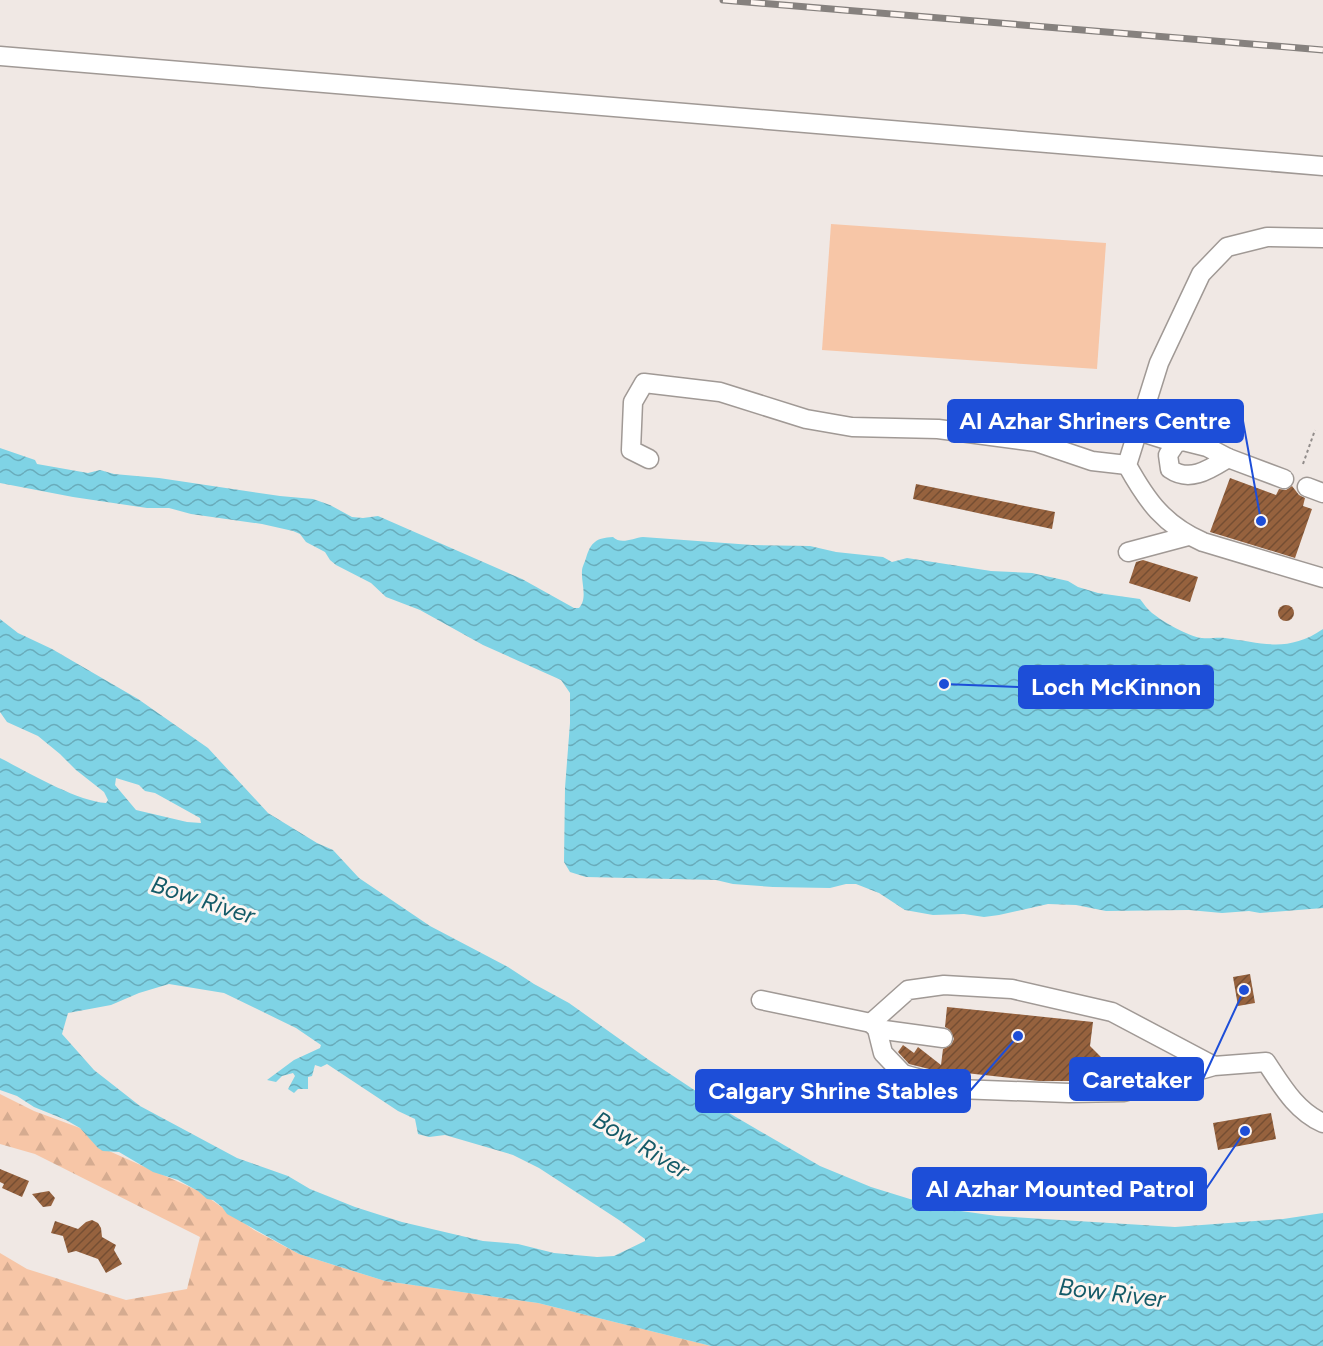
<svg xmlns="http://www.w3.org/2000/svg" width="1323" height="1346" font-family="Figtree,sans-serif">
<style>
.forest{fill:url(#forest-firs)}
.pitch{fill:#f7c6a7}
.water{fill:url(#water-waves);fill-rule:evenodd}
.building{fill:url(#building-hatch)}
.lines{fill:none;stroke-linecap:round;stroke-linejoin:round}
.minor-casing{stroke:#a09995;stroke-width:21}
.path{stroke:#918c8a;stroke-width:2;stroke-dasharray:3 3;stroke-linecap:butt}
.minor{stroke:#fff;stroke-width:18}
.rail-casing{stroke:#86817e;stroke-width:7}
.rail{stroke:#fdf5f1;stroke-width:4.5;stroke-dasharray:14;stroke-linecap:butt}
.labels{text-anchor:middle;stroke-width:6;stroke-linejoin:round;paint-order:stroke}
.water-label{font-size:24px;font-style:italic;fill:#155b68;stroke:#fdf5f1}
.leader{fill:none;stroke:#1d4ed8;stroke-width:2}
.callout-dot{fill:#1d4ed8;stroke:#fdf5f1;stroke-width:2}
.callout{fill:#1d4ed8;stroke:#1d4ed8;stroke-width:2}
.callout-label{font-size:24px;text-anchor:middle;font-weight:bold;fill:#fff}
</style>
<defs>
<pattern id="forest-firs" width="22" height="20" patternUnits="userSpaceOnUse" patternTransform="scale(1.5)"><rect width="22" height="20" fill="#f7c6a7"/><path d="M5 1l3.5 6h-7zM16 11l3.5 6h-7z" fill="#d5ab90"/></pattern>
<pattern id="water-waves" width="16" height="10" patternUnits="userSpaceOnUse" patternTransform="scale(1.5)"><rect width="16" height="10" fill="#7fd3e5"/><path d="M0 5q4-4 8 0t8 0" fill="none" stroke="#69acbb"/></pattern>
<pattern id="building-hatch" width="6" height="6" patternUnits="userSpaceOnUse" patternTransform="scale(1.5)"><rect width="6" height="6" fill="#96623e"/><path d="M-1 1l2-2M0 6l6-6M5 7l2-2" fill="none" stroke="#754e33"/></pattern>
</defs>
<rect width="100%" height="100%" fill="#f0e8e4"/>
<polygon class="forest" points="0,1094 34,1111 80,1128 109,1151 199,1191 254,1230 299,1254 385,1281 538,1303 711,1346 0,1346 0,1253 27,1269 126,1300 187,1289 200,1237 35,1154 0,1144"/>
<polygon class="pitch" points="831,224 1106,243 1097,369 822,350"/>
<g class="water">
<path d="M0,448L35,460L37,464L88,473L100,470L114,474L159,478L280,496L313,499L330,505L352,517L363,518L378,516L522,579L574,608H579C588,598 581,583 582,571C582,567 585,562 586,558C591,542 596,538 613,537C621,545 633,538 643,537L752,545L810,546L836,552L883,557L892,562L907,558L991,571L1032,573L1068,581L1078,587L1098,593L1140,599C1144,604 1147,609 1152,613C1162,621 1189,637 1202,638C1209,639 1217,637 1225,638C1263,643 1288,653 1323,629V908L1260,913L1249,911L1222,913L1189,910L1106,911L1076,905L1048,904L999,915L984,917L964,914L933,915L905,910L879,893L856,884H846L830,888L773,887L733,884L716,880L586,877L570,872L564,862L565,788L570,723V693L561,680L483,645L420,610L386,597L371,583L336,565L330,560L325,552L306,542L300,534L293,531L262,524L191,514L169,508H147L73,497L0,483Z"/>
<path d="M0,619L18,633L52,649L138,699L208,748L268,813L317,843L333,850L359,878L430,926L508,967L534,984L569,1003L649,1060L729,1113L820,1166L871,1187L939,1208L997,1216L1175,1227L1283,1219L1323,1213V1346H711L538,1303L385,1281L299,1254L227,1214L222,1207L213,1200L207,1199L198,1191L178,1180L153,1172L119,1152L103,1151L98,1148L80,1128L66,1120L34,1107L17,1096L0,1090V758C28,772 76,801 106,803L108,800L104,792L76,770L60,754L38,736L7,722L0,712ZM116,778L139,785L145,791L155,793L200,818L201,823L187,822L136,810L115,785ZM169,984L224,993L296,1028L321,1045L320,1048L294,1060L267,1080L276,1082L282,1076L293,1073L295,1076L288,1089L294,1093L298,1089H308V1077L312,1076L315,1065L321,1067L327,1064L398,1111L415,1119L418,1134L429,1137L445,1135L513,1155L539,1168L619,1220L645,1239V1241L614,1256L597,1257L554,1253L518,1244L483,1241L402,1222L355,1207L310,1189L288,1176L237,1158L140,1106L94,1070L62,1034L68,1013L111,1005L139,993Z"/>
</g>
<g class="building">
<polygon points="1230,478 1276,495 1279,489 1286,490 1292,486 1299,495 1305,498 1303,506 1312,509 1295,558 1210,532"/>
<polygon points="916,484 1055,512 1052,529 913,499"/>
<polygon points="1143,560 1198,577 1190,602 1129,583 1136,562"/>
<circle cx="1286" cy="613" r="8"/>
<polygon points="1250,974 1255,1003 1238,1006 1233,977"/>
<polygon points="947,1007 1093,1022 1090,1046 1102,1058 1089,1057 1087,1081 1039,1081 929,1069 909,1064 898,1052 903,1045 914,1053 918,1047 941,1065 943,1049 951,1045 954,1039 950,1030 945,1027"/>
<polygon points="1271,1113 1276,1139 1218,1150 1213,1123"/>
<polygon points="0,1169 29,1181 22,1197 2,1188 4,1184 0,1182"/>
<polygon points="49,1191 55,1198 51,1206 43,1207 32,1194"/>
<polygon points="92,1220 98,1223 101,1228 102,1237 116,1245 114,1250 122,1264 106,1273 98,1259 76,1251 68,1253 63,1236 51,1233 55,1221 78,1229 86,1222"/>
</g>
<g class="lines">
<defs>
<g id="minor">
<polyline points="0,56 1323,166"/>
<path d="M1323,238L1267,237L1227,247L1201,274L1159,363L1127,465C1147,501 1164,525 1203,542L1323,578"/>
<polyline points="1138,431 1176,443"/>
<path d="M1183,441L1207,447L1228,458C1210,469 1190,483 1170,469L1168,455L1176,443Z"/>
<polyline points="1228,458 1284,479"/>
<polyline points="649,459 631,450 633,402 644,383 720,392 806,419 852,427 938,429 1036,442 1092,461 1127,465"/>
<polyline points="1307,487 1323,493"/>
<polyline points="1128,552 1188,536"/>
<polyline points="761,1000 871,1023"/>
<polyline points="877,1029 943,1038"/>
<path d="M1214,1066L1112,1012L1012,989L944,985L908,990L871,1023L877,1029L883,1053L903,1074L957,1089L1069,1093L1124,1092L1214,1066L1266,1062C1282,1086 1296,1111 1323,1123"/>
</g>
</defs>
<use href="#minor" class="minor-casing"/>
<polyline class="path" points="1303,464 1315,430"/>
<use href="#minor" class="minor"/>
<defs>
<polyline id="rail" points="723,0 1323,50"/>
</defs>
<use href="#rail" class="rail-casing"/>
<use href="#rail" class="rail"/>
</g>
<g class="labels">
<g class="water-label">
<text transform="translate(203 900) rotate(18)" y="8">Bow River</text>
<text transform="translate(641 1145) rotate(31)" y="8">Bow River</text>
<text transform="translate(1112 1293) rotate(7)" y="8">Bow River</text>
</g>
</g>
<path class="leader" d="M1261 521L1243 421M944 684L1019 687M1244 990L1203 1079M1018 1036L970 1091M1245 1131L1206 1189"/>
<g class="callout-dot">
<circle cx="1261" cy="521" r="6"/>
<circle cx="944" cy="684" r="6"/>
<circle cx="1244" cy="990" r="6"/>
<circle cx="1018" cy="1036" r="6"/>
<circle cx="1245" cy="1131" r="6"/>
</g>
<g class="callout">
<rect x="948" y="400" width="295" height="42" rx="6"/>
<rect x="1019" y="666" width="194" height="42" rx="6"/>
<rect x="1070" y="1058" width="133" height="42" rx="6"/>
<rect x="696" y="1070" width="274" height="42" rx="6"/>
<rect x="913" y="1168" width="293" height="42" rx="6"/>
</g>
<g class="callout-label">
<text x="1095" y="429">Al Azhar Shriners Centre</text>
<text x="1116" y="695">Loch McKinnon</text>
<text x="1137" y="1088">Caretaker</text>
<text x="833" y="1099">Calgary Shrine Stables</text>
<text x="1060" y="1197">Al Azhar Mounted Patrol</text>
</g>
</svg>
